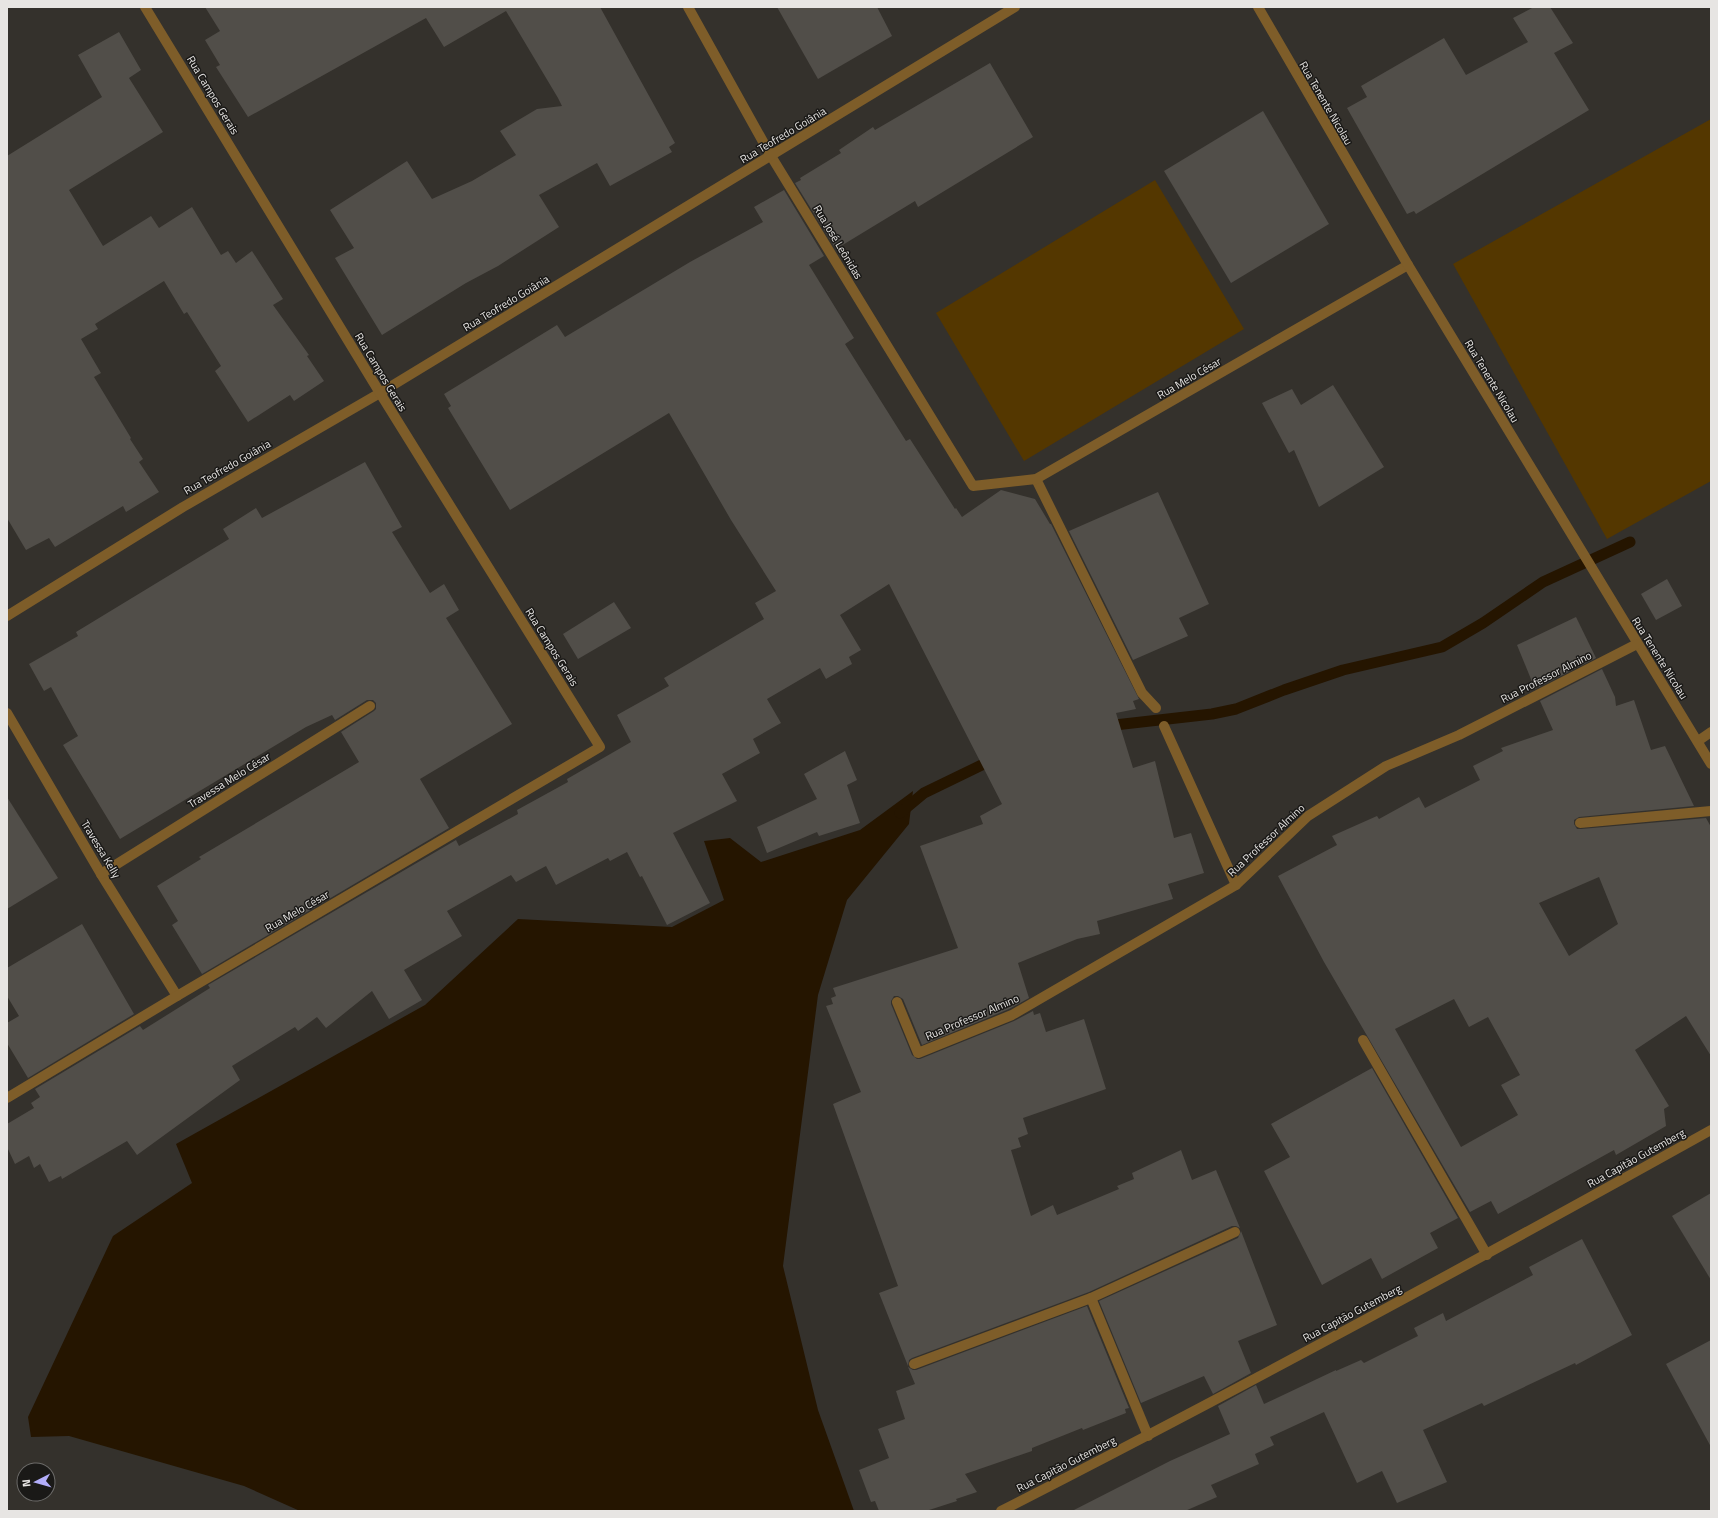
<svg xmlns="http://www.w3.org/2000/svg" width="1718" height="1518" font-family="'Titillium Web',sans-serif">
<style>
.green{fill:#543700}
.water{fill:#251500}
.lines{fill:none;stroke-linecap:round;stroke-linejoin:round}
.stream{stroke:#251500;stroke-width:11}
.building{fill:#514e49;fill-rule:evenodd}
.lane{stroke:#7e5d29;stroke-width:10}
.street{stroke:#7e5d29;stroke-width:10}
.labels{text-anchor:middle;stroke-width:3;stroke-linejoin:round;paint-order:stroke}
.street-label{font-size:11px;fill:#e7e5e3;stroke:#1a1917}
</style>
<rect width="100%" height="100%" fill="#34312c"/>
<g class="green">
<polygon points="1711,119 1711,481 1607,539 1453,264"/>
<polygon points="1155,180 1244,329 1024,461 936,313"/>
</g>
<polygon class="water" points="913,791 909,824 847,900 818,995 783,1266 818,1410 854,1511 300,1511 244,1486 69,1436 31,1437 28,1417 113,1236 192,1183 176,1144 425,1005 518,919 672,927 724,900 704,841 730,838 761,862 860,830"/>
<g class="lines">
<g class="stream">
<polyline points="1106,726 1212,714 1236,709 1284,690 1343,670 1442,647 1483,623 1543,582 1630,542"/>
<polyline points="900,813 924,793 994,759"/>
</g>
</g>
<g class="building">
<polygon points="205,7 600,7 675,143 669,147 672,152 610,186 597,163 539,195 559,227 498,266 466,283 382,335 335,258 354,248 330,210 407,161 432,199 472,181 516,155 500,131 537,109 562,106 558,98 506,11 444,47 426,18 248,117 216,67 220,65 205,40 220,31"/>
<polygon points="777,7 877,7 892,36 818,79"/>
<polygon points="1534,7 1550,7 1573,43 1554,53 1589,110 1416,214 1414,211 1407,214 1347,108 1367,97 1361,86 1444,38 1466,75 1528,42 1513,18"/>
<polygon points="119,32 141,70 129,78 163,132 69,190 103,246 151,216 159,228 192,207 221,255 228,251 236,263 252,251 283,299 273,305 309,355 307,356 324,381 294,401 290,395 248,422 215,371 221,366 187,312 184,314 164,281 95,324 98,329 81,339 101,373 94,377 131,438 130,439 143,459 139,462 159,492 126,512 123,506 55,547 49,538 26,550 7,518 7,156 102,97 78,55"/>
<polygon points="990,63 1033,137 918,207 915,201 836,249 795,183 801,180 800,178 841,153 839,150 873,127 875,130"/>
<polygon points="1263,111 1329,224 1231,283 1164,171"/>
<polygon points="784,190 824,256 809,265 854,338 845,344 906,441 910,439 955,509 956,508 962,517 1001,490 1035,499 1050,524 1051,524 1139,699 1133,701 1136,709 1116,713 1133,768 1155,761 1174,838 1191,833 1204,873 1168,884 1173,899 1097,921 1100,934 1077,939 1018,963 1029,998 1009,1009 922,1045 903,999 898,996 894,996 891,1001 891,1004 912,1055 917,1059 920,1059 1014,1021 1033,1011 1034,1015 1040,1013 1046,1032 1084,1019 1106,1089 1023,1118 1028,1134 1018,1138 1021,1147 1011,1150 1031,1216 1053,1205 1057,1215 1119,1189 1117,1186 1134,1179 1132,1173 1181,1150 1192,1180 1216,1170 1240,1228 1236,1226 1232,1226 1089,1292 912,1358 909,1360 908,1366 879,1293 898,1286 833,1104 861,1092 826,1006 833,1004 831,998 836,996 833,988 958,948 920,846 983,824 980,816 1002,804 889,584 840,615 861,650 849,657 852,664 826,679 820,668 767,699 781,723 753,739 760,753 722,774 737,801 673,833 710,903 667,925 642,876 640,877 627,852 610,861 608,858 556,885 546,866 516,882 511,875 447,911 462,936 404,970 422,1000 389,1019 372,991 326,1028 317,1017 298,1031 295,1027 232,1066 240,1080 137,1155 127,1141 62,1179 61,1176 49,1182 40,1164 34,1168 29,1156 15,1164 7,1147 7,1124 34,1108 31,1103 40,1097 35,1089 140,1026 143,1030 210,988 208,985 456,840 459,846 518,814 517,810 568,782 567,779 631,742 617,715 669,686 664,678 764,619 755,603 776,591 731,520 669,413 510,510 448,408 451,406 444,394 557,325 565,337 690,262 763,222 754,207"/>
<polygon points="1333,385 1384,467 1319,507 1294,450 1289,453 1262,403 1292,389 1301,405"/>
<polygon points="365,462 402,527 392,532 430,593 444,584 459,610 446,618 512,724 420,779 449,828 202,974 172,925 178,921 157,886 201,859 199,857 359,762 341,732 374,711 376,709 376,703 373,700 367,700 335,720 332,715 306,727 120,839 63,745 78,736 51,687 44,691 29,664 78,636 76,632 229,539 223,529 256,508 262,518"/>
<polygon points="1158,492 1209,604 1179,618 1188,636 1133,660 1069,531"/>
<polygon points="1667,579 1682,606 1656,620 1641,594"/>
<polygon points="614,602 631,628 578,659 563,634"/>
<polygon points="1576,617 1596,658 1535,689 1517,645"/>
<path d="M1602,669L1615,697L1616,706L1634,700L1651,750L1665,746L1694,806L1579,817L1574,820V824L1577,829H1581L1706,818L1711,827V1056L1686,1016L1635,1050L1669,1106L1664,1109L1666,1126L1616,1155L1614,1150L1498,1214L1491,1201L1470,1212L1324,962L1278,876L1337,845L1332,836L1377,816L1379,819L1419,797L1425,808L1480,780L1473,766L1503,751L1501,748L1553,730L1540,701ZM1599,877L1618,924L1569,956L1539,903ZM1454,999L1469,1027L1488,1017L1520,1075L1501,1085L1518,1115L1461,1147L1395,1029Z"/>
<polygon points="845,751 857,780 847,785 860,823 819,836 817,832 767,853 757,827 817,799 804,774"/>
<polygon points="7,797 58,878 7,909"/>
<polygon points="82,924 134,1014 28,1078 7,1043 7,1023 19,1016 7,996 7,968"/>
<polygon points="1372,1068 1458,1218 1430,1233 1438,1248 1382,1279 1371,1258 1322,1285 1264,1171 1290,1157 1271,1124"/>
<polygon points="1711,1193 1711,1280 1672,1216"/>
<polygon points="1241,1231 1277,1325 1238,1341 1251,1373 1213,1394 1204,1376 1141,1403 1099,1301 1238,1238"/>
<polygon points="1582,1239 1632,1335 1576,1365 1575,1363 1484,1406 1482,1403 1423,1430 1447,1482 1397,1503 1382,1471 1357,1483 1324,1412 1270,1437 1274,1445 1255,1454 1259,1464 1211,1485 1217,1497 1185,1511 1072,1511 1170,1461 1230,1434 1218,1406 1256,1385 1264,1404 1336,1370 1336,1371 1361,1360 1364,1363 1418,1336 1414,1328 1443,1313 1446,1321 1533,1275 1529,1267"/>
<polygon points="1087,1306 1129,1408 1125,1409 1126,1413 1083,1430 1082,1428 1032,1448 1032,1451 965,1474 977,1492 956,1499 957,1501 926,1511 879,1511 875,1501 871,1502 859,1470 889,1458 878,1429 905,1419 896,1391 915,1384 908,1367 913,1370 916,1370"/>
<polygon points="1711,1340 1711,1447 1666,1364"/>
</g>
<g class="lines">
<g class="lane">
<polyline points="1036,479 1142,693 1156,708"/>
<polyline points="1164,726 1236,885"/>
<polyline points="1698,741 1711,732"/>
<polyline points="1580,823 1711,811"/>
<polyline points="1363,1040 1487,1255"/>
<polyline points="1091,1298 1148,1436"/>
<polyline points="914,1364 1091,1298 1235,1232"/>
</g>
<g class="street">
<polyline points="688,7 771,156 973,486 1036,479 1408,265"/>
<polyline points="1258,7 1408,265 1711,764"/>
<polyline points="7,616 183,507 380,393 1015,7"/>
<polyline points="7,713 101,874 177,996"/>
<polyline points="101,874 370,706"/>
<polyline points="897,1002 918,1053 1012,1015 1236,885 1308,816 1386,766 1459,735 1637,644"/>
<polyline points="7,1098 177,996 600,747 380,393 145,7"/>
<path d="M1001,1511C1240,1389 1476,1261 1711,1130"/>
</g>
</g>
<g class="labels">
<g class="street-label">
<text transform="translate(213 95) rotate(59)" y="4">Rua Campos Gerais</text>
<text transform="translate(1326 103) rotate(60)" y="4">Rua Tenente Nicolau</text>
<text transform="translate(783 135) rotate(-31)" y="4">Rua Teofredo Goiânia</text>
<text transform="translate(838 242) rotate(59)" y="4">Rua José Leônidas</text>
<text transform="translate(506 303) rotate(-31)" y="4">Rua Teofredo Goiânia</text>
<text transform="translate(381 372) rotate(59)" y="4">Rua Campos Gerais</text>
<text transform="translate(1189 378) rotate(-30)" y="4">Rua Melo César</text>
<text transform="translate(1492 381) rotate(59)" y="4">Rua Tenente Nicolau</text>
<text transform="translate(227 467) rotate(-30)" y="4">Rua Teofredo Goiânia</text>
<text transform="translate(552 647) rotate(58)" y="4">Rua Campos Gerais</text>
<text transform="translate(1660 658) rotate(58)" y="4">Rua Tenente Nicolau</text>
<text transform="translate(1546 677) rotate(-27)" y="4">Rua Professor Almino</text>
<text transform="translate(229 780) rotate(-32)" y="4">Travessa Melo César</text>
<text transform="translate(1266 840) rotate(-43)" y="4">Rua Professor Almino</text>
<text transform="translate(101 849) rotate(59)" y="4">Travessa Kelly</text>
<text transform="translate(297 911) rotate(-30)" y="4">Rua Melo César</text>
<text transform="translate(972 1017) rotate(-23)" y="4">Rua Professor Almino</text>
<text transform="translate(1636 1158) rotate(-29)" y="4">Rua Capitão Gutemberg</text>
<text transform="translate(1352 1313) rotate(-28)" y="4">Rua Capitão Gutemberg</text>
<text transform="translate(1066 1464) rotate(-27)" y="4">Rua Capitão Gutemberg</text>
</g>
</g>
<rect width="1718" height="1518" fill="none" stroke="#e7e5e3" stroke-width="16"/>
<g transform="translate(36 1482) rotate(264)"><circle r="19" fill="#1a1917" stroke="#6c6b69"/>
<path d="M0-3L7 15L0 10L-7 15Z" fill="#b2adf9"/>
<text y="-6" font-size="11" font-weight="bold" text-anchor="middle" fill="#e7e5e3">N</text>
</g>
</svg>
